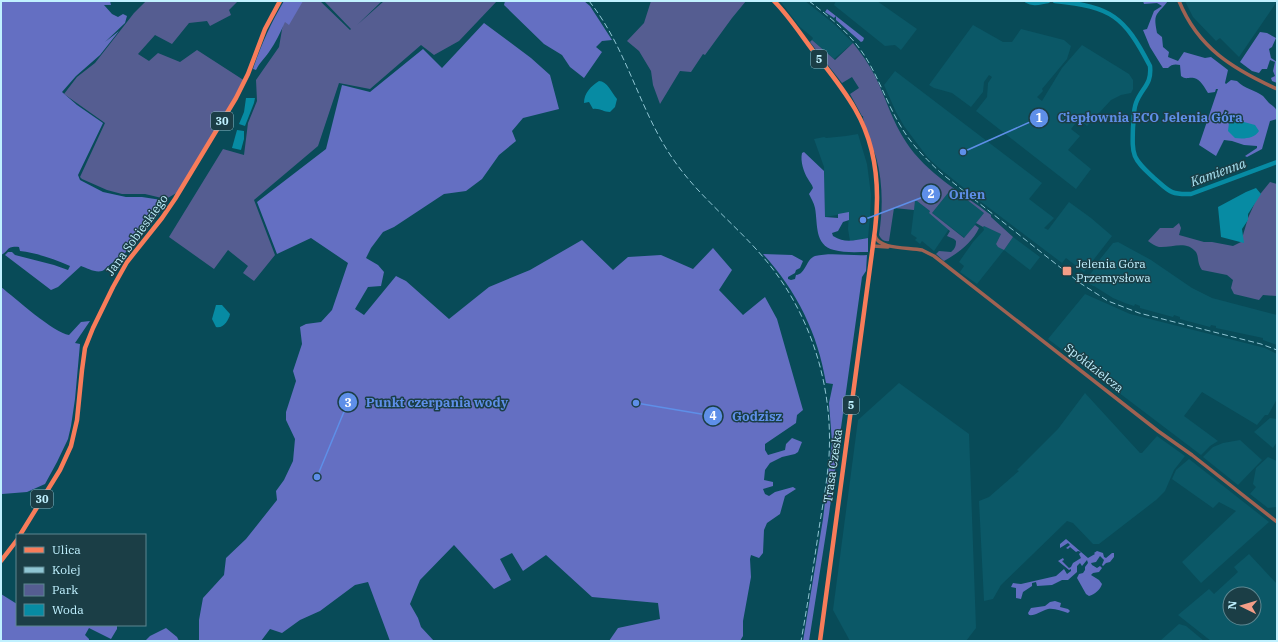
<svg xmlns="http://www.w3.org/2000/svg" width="1278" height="642" font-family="'IBM Plex Serif',serif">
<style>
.built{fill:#0b5867;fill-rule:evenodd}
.green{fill:#555d91}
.forest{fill:#646fc2}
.water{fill:#078ba3}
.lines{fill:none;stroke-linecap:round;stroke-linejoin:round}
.river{stroke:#078ba3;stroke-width:4.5}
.minor{stroke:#a06252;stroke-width:3.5}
.major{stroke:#f87c5a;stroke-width:4.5}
.rail{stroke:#8fc5d3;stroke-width:1;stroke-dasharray:6 3;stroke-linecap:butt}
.poi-dot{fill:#f49e87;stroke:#1b3e46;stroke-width:1.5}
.labels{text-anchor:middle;stroke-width:3;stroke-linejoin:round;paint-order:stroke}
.shield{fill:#1b3e46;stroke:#8ebbc8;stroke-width:1}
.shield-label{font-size:11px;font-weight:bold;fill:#c0f1ff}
.street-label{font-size:12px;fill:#c0f1ff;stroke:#1b3e46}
.poi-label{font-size:12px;fill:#c0f1ff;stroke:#1b3e46;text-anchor:start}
.water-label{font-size:13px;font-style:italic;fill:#aae5f5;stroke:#1b3e46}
.leader{fill:none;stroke:#5e8fe8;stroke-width:1.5}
.callout-dot{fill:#5e8fe8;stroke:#1b3e46;stroke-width:1.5}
.mark-label{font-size:12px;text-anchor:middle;font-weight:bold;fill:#fff}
.callout-label{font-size:13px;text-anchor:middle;font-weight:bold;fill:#5e8fe8;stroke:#1b3e46;stroke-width:3;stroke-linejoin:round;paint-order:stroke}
</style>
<rect width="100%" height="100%" fill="#084b58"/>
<g class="built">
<polygon points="780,1 805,1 834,24 853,43 834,59 812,40 813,38 811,36 800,27"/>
<polygon points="836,1 877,1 917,29 901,50 895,45 885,46 834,5"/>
<polygon points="1185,1 1273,1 1276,3 1239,57 1220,38 1216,41 1193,17"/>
<polygon points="973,25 1003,42 1012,42 1021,29 1064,40 1071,46 1067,59 1042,89 1043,91 1037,97 1042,101 1062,68 1082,45 1129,74 1133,80 1133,89 1131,93 1121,95 1111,100 1087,126 1079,119 1071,129 1080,136 1068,150 1091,169 1076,189 976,111 987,97 988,83 992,77 989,75 984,82 983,92 971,107 952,93 934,88 929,85"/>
<polygon points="895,71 1042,183 1029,199 1054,218 1044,228 1048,230 1069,202 1091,218 1112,236 1084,272 1066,258 1062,263 980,201 939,168 928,158 904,126 896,112 884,85"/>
<polygon points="858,134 867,164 869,179 871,195 870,217 868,238 850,241 848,229 849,213 825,217 824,167 814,139 824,137 826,138 846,136"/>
<polygon points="952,188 984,213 965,238 932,213"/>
<polygon points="915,201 917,201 930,211 929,213 949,229 934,251 922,241 920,244 915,240 917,238 911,234"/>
<polygon points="984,225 1001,234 996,244 1004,250 1013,237 1040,257 1030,270 1004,250 977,284 960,272 964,266 959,262 973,242 984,230 983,227"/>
<polygon points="1118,242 1151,260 1192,288 1212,298 1277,315 1277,345 1263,340 1263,338 1216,328 1216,326 1211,325 1210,327 1180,319 1180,317 1174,315 1173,317 1140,308 1140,306 1135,304 1134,306 1125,303 1113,298 1094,286 1093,286 1085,281 1095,268 1097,269 1100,265 1097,263 1113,243"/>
<polygon points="1085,294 1130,314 1265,348 1277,354 1277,399 1268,415 1265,415 1257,425 1202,392 1184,416 1218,441 1210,446 1201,455 1048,339"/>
<polygon points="899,383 969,434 976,628 966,641 850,641 833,610 858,420"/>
<polygon points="1085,393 1140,453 1142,453 1157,436 1185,456 1174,470 1165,491 1156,500 1099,544 1093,544 1073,523 1067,521 1001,585 993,599 984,601 979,501 989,497 1019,471 1017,470 1058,429"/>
<polygon points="1270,418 1277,419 1277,442 1273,448 1254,432"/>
<polygon points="1240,440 1262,460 1238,485 1203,457 1213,447 1223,443"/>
<polygon points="1268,457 1277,461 1277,507 1268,508 1250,494 1256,487 1253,484 1256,468"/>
<polygon points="1189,459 1269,522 1201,583 1182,562 1236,511 1219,502 1213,508 1172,479 1176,470"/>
<path d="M1249,554L1277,584V641H1211L1178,615L1209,589L1214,594L1238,572L1234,567ZM1230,594H1254V618H1230Z"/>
<polygon points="1179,624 1186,626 1204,641 1160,641"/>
</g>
<g class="green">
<polygon points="146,1 238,1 229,10 231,15 210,26 207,21 189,23 172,44 155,35 138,54 149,61 158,53 180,62 197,50 245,81 180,191 166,199 145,194 122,194 107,190 82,179 80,177 105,123 64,94 77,77 95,63 134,13"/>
<polygon points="296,1 320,1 350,30 351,29 324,1 382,1 357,25 384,1 497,1 459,41 434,55 421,45 370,89 339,83 318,146 254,200 275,255 254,281 243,273 248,266 228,250 214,269 169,237 223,149 244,155 248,123 257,101 256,80 279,47 284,18"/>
<polygon points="651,1 746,1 732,18 705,55 703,54 691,72 680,71 660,104 653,85 651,71 639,51 627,41 644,23"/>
<path d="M812,40L835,60L853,43C861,53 869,64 875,76C886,98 892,121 906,142C926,173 962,193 991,215V217L1013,237L1004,250L998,247L996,244L1001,234L984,226L983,227L976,223L984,213L952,188L932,213L964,238L975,225L979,228C973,242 957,254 944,261L936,254L939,251L951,252C955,249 956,246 956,241L954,239L947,236L950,231L929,213L930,211L917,201H915L914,210L894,208L889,241C884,242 881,239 879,235C883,209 883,182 876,157C873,147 863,124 863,116H862L850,94L859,88L852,77L842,83L810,42Z"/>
<path d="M1270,182L1277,184V296L1263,295L1259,300L1234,294L1231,288L1233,280L1227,275L1202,270C1197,263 1199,257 1196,252C1186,240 1172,248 1159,247C1155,246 1151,243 1148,241L1160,228H1173L1179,223L1181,228L1179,235L1204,242H1212L1233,246L1241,242L1248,218L1257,198Z"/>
</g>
<g class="forest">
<path d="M1,1H110L111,5H104L112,14L118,17L123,14L127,16L125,23L105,42L119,31L100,55L76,76L62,92L77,105L103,123L78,175L80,180L103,192L126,197H142L168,201C152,224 136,247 112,263C109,265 105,270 102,271C95,273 87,268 81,266L58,287L51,290L5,255L8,252H12L15,255L54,265L68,270L70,266C54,259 37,253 20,251L19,247C5,246 10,251 1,255Z"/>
<path d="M284,1H303L289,25L285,22C280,33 276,42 269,52C264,59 260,62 256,70L253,69C261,45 271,23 284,1Z"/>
<polygon points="505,1 584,1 590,6 612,40 602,41 596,47 602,52 584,78 570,67 562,55 544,44 504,5"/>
<path d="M1143,1H1168C1156,16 1153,13 1157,33L1162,37L1163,47L1169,52L1168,57L1178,61L1184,52L1205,58L1211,57L1228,70L1225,83L1226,84L1231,80L1237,81C1245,89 1255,90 1263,96C1265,98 1267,101 1269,103C1277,109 1277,109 1277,119L1270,121L1262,149L1247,157L1245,156L1257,148V146L1244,145L1232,141L1224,140L1216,156L1199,145L1218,89H1216L1215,92L1208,93C1205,88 1200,79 1194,78C1188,77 1186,80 1181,76L1180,65C1176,64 1171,64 1168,68H1163L1150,47L1143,30L1147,29L1154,11L1162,6L1157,3L1144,4Z"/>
<polygon points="827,9 864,38 863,41 861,42 836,20 836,16 834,18 825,12"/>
<polygon points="484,23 531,58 550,75 559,109 523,118 512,131 516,141 499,155 482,179 466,191 444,194 394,227 383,232 371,248 366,258 378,265 384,272 381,286 368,287 355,309 364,315 396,276 406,281 449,319 489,287 530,270 582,240 613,270 628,257 661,255 693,269 713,248 732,270 719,290 743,315 765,297 777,319 803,410 797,415 796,423 765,444 765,450 768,455 785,450 786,444 792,438 802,442 798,452 795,454 782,457 770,463 765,470 764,480 773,482 773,486 763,489 765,494 769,496 775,492 793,487 796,489 785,496 780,514 767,523 764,530 763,553 759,558 751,555 750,559 751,577 743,621 743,636 740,641 609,641 618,628 660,619 658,603 592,597 546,555 523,571 512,553 500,559 511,580 494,589 454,545 420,580 410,604 418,618 421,627 434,641 390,641 368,582 355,585 320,611 300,620 282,633 270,629 261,641 199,641 199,620 203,598 224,575 226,558 246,539 277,500 276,491 284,480 293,461 295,439 286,420 286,412 296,381 293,371 302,344 300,327 306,324 321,322 332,310 348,263 311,238 277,254 257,202 326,149 342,85 370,92 423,49 442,68"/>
<polygon points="1260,32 1267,33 1276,38 1272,47 1269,49 1271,58 1277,62 1277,83 1272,81 1271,78 1275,76 1273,71 1275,62 1270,60 1267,69 1262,69 1259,73 1252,71 1240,62"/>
<path d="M804,152L824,171L825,217L838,218V214L849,212V220L843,222L838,231L832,233L833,236C846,244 854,240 868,238V252C857,252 844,253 834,250C814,245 818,224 815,208C814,203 811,198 809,194L813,188C812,184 810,183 808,179C804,173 800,161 802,153Z"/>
<path d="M763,254L792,255L803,261L800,268L796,270L795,273L788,277V279L791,280L795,279L796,275C806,274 806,259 815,256C831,252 850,256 867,255L866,271L862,277L829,514L809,641H803L823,519L832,442L829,403L833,384L826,383C818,334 797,291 763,254Z"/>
<path d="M1,287C15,298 54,333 69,335L81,322L90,321L75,343L80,344L75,399L71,426L68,439L57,462L45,484L27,492L2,494H1Z"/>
<path d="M1066,539L1088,558L1095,554L1094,553L1097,551L1103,553L1104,557L1106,558L1112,553H1114V557L1110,562L1106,563L1103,566L1102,565L1104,560L1100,556L1096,562L1091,563L1092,565L1097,568L1100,566L1102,568L1099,572L1093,573L1091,575L1099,580L1102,584C1100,590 1095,594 1089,596L1086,594L1077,578L1079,574L1083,573L1085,570V567L1088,563L1087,560L1082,566L1080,563L1077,566V572L1068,580H1062L1052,585L1037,586L1036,582L1032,583V586L1023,592L1021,599L1016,598V588L1011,587L1013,583L1021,584L1056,576L1064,569L1067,574L1071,571V569L1069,570L1058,561L1063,558L1064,560L1062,561L1069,568L1071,567L1073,563L1081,558L1079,554L1081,552L1078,551L1076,552L1070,547L1068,549L1066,548L1070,545L1068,543L1060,548V544Z"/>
<polygon points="1,594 17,604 17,625 117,625 117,629 111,639 89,628 85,635 89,639 89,641 1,641"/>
<path d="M1055,601L1061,603L1060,607L1068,609L1070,611L1068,613C1061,611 1055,608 1048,609C1041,611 1035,616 1029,615L1028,613L1031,608L1045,606L1050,602Z"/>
<polygon points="166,628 177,637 179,641 145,641 150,636"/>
</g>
<g class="water">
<path d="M599,81C607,81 612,93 617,99L615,107L610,112C603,112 600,108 593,109L589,102L584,103C584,93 591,86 599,81Z"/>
<polygon points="246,98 255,98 254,103 245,126 239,124 244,112"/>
<path d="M1234,116L1237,117L1244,122L1255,125L1259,131C1254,139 1243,139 1235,138L1228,131L1229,123Z"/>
<polygon points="237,130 244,131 244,139 241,150 232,148"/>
<polygon points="1256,188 1261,194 1248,214 1248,220 1242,229 1244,243 1221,237 1218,207 1246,192"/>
<path d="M216,305H222L230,314C229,320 223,329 216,327L212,319Z"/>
</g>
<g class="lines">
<g class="river">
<path d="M1027,1C1033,5 1041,2 1048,1"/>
<path d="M1055,1C1112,7 1124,16 1150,66C1152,85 1142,87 1136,103C1133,111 1134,119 1133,127C1132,156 1132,158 1154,178C1169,191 1170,195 1191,194L1277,162"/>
</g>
<g class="minor">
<path d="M1179,1C1198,48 1233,69 1277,89"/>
<path d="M875,236C879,250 910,247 922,250C926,252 930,254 934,256L1158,431L1192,455L1277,522"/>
<polyline points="873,246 888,247"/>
</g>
<g class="major">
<path d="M774,1C789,16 801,35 814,52C828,70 843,88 855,109C876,145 880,189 875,230L820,641"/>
<polyline points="20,535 60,470 71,446 77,420 82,370 85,348 93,328 113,287 127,262 162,218 175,199 236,98 248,74 265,29 280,1"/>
<polyline points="1,561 17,540"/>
</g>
<g class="rail">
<path d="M589,1C627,48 639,110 673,159C701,200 742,229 772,268C813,321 833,390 829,456C827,485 821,513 817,542C812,575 807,608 801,641"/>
<path d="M809,1C827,15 846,30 860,49C877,72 885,100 900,125C911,144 925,158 941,173L1080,283L1108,301L1139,313L1261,344L1277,350"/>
</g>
</g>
<rect class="poi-dot" x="1062" y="266" width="10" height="10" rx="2"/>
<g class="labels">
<g class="shield">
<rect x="811" y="50" width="16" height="18" rx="3"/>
<rect x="211" y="112" width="22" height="18" rx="3"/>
<rect x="843" y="396" width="16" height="18" rx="3"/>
<rect x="31" y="490" width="22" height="18" rx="3"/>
</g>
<g class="shield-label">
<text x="819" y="63">5</text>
<text x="222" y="125">30</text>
<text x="851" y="409">5</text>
<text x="42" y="503">30</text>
</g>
<g class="street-label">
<text transform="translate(137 235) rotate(-54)" y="4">Jana Sobieskiego</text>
<text transform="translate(1094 368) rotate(38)" y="4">Spółdzielcza</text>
<text transform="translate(833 466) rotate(-82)" y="4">Trasa Czeska</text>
</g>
<g class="poi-label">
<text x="1076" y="268">Jelenia Góra<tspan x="1076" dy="14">Przemysłowa</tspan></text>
</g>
<g class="water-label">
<text transform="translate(1218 172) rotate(-20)" y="5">Kamienna</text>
</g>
</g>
<path class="leader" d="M963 152L1039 118M863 220L931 194M317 477L348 402M636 403L713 416"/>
<g class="callout-dot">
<circle cx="963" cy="152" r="4"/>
<circle cx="863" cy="220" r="4"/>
<circle cx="317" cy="477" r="4"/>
<circle cx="636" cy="403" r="4"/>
<circle cx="1039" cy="118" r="10"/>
<circle cx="931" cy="194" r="10"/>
<circle cx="348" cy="402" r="10"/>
<circle cx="713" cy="416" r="10"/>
</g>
<g class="mark-label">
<text x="1039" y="122">1</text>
<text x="931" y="198">2</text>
<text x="348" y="407">3</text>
<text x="713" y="420">4</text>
</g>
<g class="callout-label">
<text x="1150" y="122">Ciepłownia ECO Jelenia Góra</text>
<text x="967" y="199">Orlen</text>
<text x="437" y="407">Punkt czerpania wody</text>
<text x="757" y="421">Godzisz</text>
</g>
<rect width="1278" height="642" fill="none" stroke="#c0f1ff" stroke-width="4"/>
<rect x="16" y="534" width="130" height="92" fill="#1b3e46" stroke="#5d8690"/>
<rect x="24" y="547" width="20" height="6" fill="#f87c5a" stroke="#5d8690"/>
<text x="52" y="554" font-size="12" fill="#c0f1ff">Ulica</text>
<rect x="24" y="567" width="20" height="6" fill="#8fc5d3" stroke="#5d8690"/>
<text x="52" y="574" font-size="12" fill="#c0f1ff">Kolej</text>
<rect x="24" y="584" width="20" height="12" fill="#555d91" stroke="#5d8690"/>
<text x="52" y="594" font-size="12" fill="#c0f1ff">Park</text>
<rect x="24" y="604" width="20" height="12" fill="#078ba3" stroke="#5d8690"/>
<text x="52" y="614" font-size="12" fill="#c0f1ff">Woda</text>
<g transform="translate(1242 606) rotate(275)"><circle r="19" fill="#1b3e46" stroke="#5d8690"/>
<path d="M0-3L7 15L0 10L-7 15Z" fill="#f49e87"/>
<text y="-6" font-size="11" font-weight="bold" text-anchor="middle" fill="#c0f1ff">N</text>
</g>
</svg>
